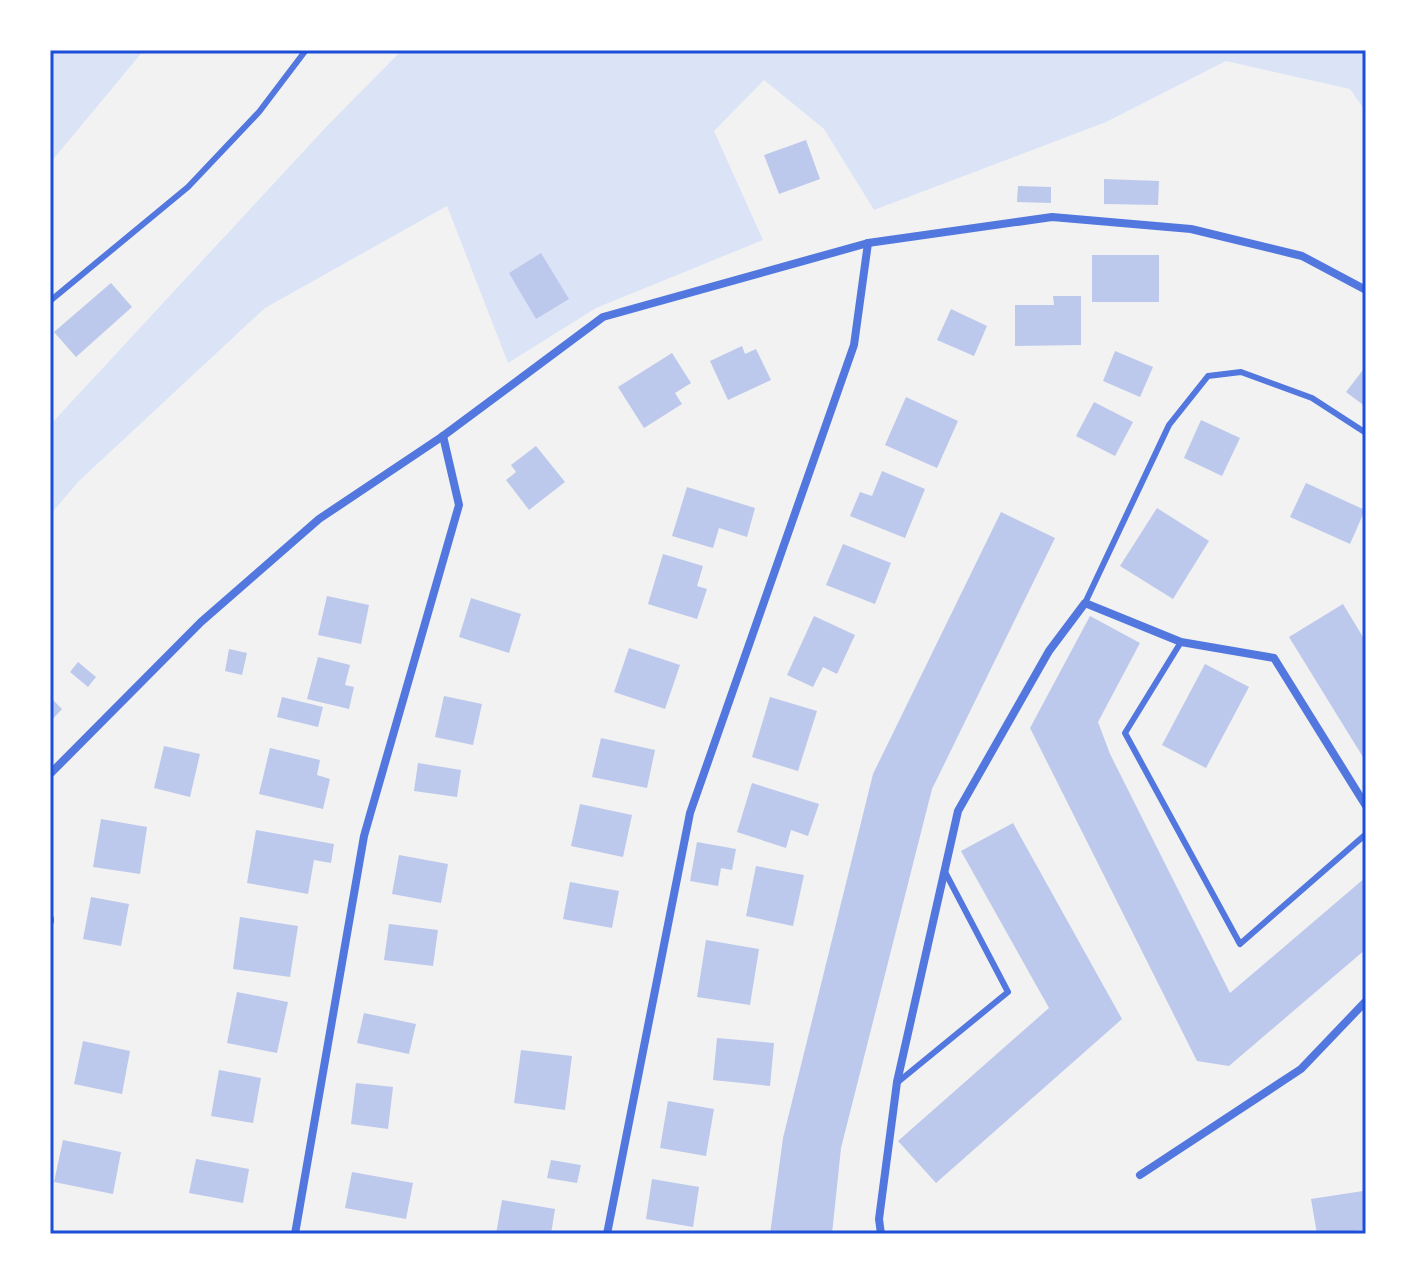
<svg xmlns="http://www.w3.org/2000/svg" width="1416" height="1284" font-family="'PT Sans',sans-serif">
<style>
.green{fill:#dbe4f7}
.building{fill:#bdc9ec}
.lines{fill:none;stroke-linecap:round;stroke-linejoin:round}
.service{stroke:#5277de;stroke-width:6}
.minor{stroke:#5277de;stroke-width:8}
.neatline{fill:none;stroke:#1d4ed8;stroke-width:3}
</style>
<rect width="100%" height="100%" fill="#f2f2f2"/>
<g class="green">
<polygon points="50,50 144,50 50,163"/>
<polygon points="402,50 1366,50 1366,112 1350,89 1226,61 1106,122 874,210 824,129 764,80 714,131 763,240 596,308 508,363 447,206 265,308 79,481 50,515 50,425 327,126"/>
</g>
<g class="building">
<polygon points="806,140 820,179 779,194 764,155"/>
<polygon points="1104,179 1159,181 1158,205 1104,204"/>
<polygon points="1018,186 1051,187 1051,203 1017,202"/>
<polygon points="541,253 569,299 536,319 509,273"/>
<rect x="1092" y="255" width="67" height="47"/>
<polygon points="111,283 132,307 76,357 54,332"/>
<polygon points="1053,296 1081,296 1081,345 1015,346 1015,305 1054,305"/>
<polygon points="951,309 987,326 974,356 937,340"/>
<polygon points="742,346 745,354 756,349 771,380 728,400 710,361"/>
<polygon points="1115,351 1153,367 1140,397 1103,381"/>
<polygon points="672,353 691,383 675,393 682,404 644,428 618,387"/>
<polygon points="1366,366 1366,407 1346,392"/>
<polygon points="906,397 958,421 937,468 885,445"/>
<polygon points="1094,402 1133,422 1115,456 1076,436"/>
<polygon points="1201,420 1240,438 1222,476 1184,458"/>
<polygon points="536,446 565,482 529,510 506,480 516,472 511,465"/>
<polygon points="882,471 925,489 905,538 850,516 860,492 872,496"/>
<polygon points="1306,483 1365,510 1350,544 1290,517"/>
<polygon points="687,487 755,508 747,537 719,528 713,548 672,536"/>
<polygon points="1157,508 1209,541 1173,599 1120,566"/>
<polygon points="1001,512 1055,538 932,789 841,1148 832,1234 770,1234 783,1138 873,774"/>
<polygon points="843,544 891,563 875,604 826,585"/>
<polygon points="663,554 703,566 697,586 707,589 697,619 648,604"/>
<polygon points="327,596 369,605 361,644 318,635"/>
<polygon points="471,598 521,614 509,653 459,637"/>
<polygon points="1343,604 1366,642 1366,762 1289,637"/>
<polygon points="814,616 855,635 837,674 823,667 813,687 787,675"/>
<polygon points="1090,616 1140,643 1098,722 1110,754 1230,993 1366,877 1366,949 1229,1066 1197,1061 1030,728"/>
<polygon points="629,648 680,665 665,709 614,692"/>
<polygon points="229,649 247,653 242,675 225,671"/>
<polygon points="318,657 350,665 345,685 354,687 349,709 307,699"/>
<polygon points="78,662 96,677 88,687 70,672"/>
<polygon points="1205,664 1249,687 1206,768 1162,745"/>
<polygon points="444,696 482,704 473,745 435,737"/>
<polygon points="50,697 62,709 50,722"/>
<polygon points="282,697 323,707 318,727 277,717"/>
<polygon points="770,697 817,711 798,771 752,757"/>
<polygon points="601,738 655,750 647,788 592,777"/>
<polygon points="164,746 200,754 190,797 154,788"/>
<polygon points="270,748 320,760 317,775 330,779 323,809 259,794"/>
<polygon points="418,763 461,770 457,797 414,791"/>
<polygon points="752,783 819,804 808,836 791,830 786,848 737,832"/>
<polygon points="580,804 632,815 623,857 571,846"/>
<polygon points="101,819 147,827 140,874 93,867"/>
<polygon points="1013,823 1122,1019 936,1183 898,1141 1049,1008 961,851"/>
<polygon points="256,830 334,844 331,863 314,860 308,894 247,883"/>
<polygon points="697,842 736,849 732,870 721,868 718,886 690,881"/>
<polygon points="399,855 448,864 441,903 392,894"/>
<polygon points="756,866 804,875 793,926 746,916"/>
<polygon points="570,882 619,891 612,928 563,919"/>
<polygon points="91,897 129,904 121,946 83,939"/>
<polygon points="240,917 298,926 290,977 233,969"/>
<polygon points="389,924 438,930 433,966 384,960"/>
<polygon points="706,940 759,949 750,1005 697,997"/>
<polygon points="237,992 288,1002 277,1053 227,1043"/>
<polygon points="364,1013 416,1024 409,1054 357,1043"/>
<polygon points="717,1038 774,1043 770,1086 713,1080"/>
<polygon points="83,1041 130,1051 122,1094 74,1084"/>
<polygon points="521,1050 572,1056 565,1110 514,1103"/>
<polygon points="219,1070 261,1078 253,1123 211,1116"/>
<polygon points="356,1083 393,1087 388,1129 351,1124"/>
<polygon points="668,1101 714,1109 706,1156 660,1148"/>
<polygon points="63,1140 121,1152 113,1194 54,1182"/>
<polygon points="196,1159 249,1169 243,1203 189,1193"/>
<polygon points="551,1160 581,1165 577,1183 547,1178"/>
<polygon points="352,1172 413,1183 406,1219 345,1208"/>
<polygon points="652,1179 699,1187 693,1227 646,1219"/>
<polygon points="1363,1191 1366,1230 1317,1234 1311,1199"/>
<polygon points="502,1200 555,1209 551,1234 496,1234"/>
</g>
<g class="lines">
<g class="service">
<polyline points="50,301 188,187 259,112 306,50"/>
<polyline points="1085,603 1169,425 1208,376 1241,372 1312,398 1366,433"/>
<polyline points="1181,642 1125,733 1240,944 1366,834"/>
<polyline points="898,1082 1008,992 944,870"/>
</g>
<g class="minor">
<polyline points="50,774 201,622 319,519 443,436 603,317 868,243 1052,217 1191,229 1302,256 1366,290"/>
<polyline points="50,919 50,921"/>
<polyline points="1140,1175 1301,1069 1366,1001"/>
<polyline points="295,1234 364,836 459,505 443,436"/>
<polyline points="607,1234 690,813 854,345 868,243"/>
<polyline points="881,1234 879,1219 897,1082 958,811 1049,651 1085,603 1181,642 1274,658 1366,806"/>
</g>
</g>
<rect width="1416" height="1284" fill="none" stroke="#ffffff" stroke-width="104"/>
<rect x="52" y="52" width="1312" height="1180" class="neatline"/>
</svg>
